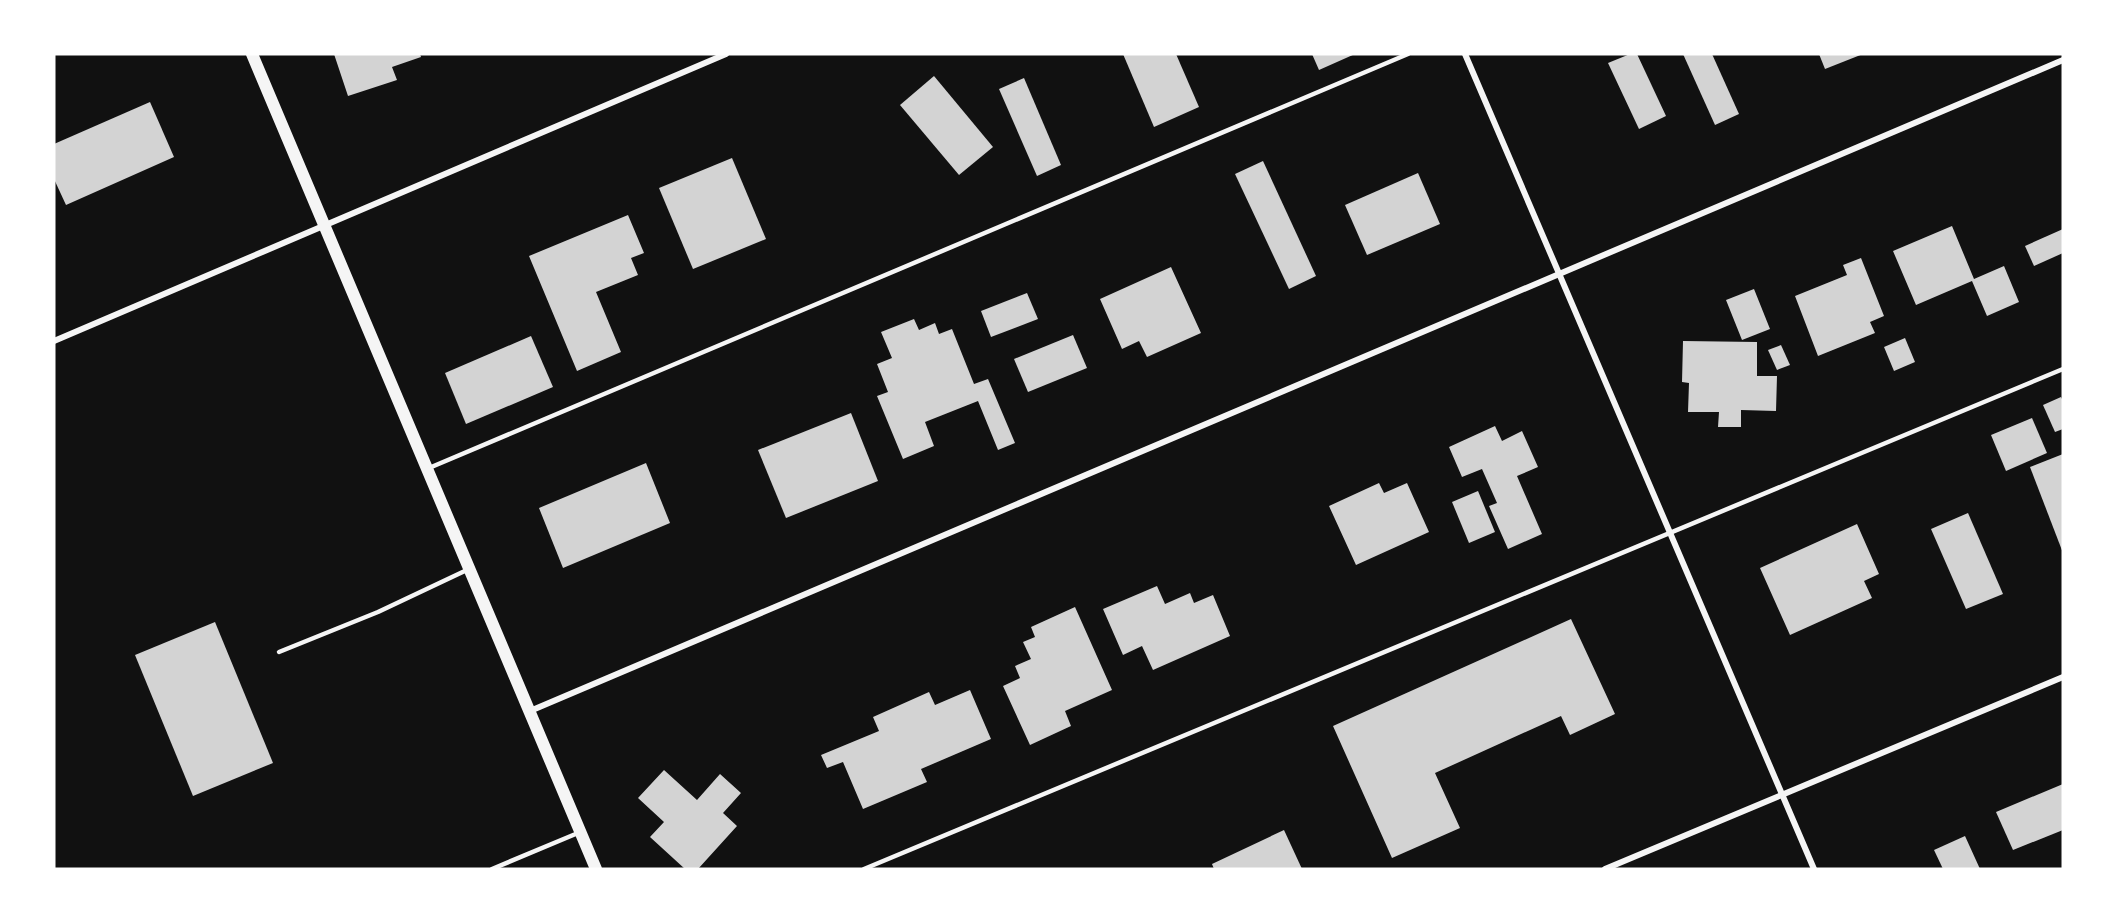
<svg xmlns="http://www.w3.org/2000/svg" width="2117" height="923" font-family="'Space Grotesk',sans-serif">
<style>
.building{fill:#d3d3d3}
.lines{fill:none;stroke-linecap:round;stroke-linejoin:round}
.service{stroke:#f5f5f5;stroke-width:4.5}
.minor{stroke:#f5f5f5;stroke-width:6}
.secondary{stroke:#f5f5f5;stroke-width:12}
</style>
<rect width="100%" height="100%" fill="#111"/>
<g class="building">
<polygon points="334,54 420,54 421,57 392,67 397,80 348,96"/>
<polygon points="1123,54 1176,54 1199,107 1154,127"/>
<polygon points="1312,54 1355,54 1319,70"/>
<polygon points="1630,54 1637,54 1666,116 1639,129 1608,63"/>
<polygon points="1683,54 1712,54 1739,114 1715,125"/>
<polygon points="1819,54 1863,54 1825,69"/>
<polygon points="934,76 993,147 959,175 900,105"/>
<polygon points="1024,78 1061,165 1037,176 999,89"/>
<polygon points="150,102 174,157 66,205 54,179 54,144"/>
<polygon points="732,158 766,239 693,269 659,188"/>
<polygon points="1263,161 1316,276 1289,289 1235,174"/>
<polygon points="1418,173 1440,224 1367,255 1345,205"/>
<polygon points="628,215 644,253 631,258 638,275 596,292 621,352 577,371 529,256"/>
<polygon points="1952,226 1974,279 2004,266 2019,302 1987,316 1972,281 1916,305 1893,251"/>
<polygon points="2063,229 2063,253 2034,266 2025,246"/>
<polygon points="1861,258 1884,316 1870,322 1875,333 1818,356 1795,296 1847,275 1843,265"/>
<polygon points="1171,267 1201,333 1147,357 1139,341 1122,349 1100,299"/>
<polygon points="1754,289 1770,329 1742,340 1726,300"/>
<polygon points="1027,293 1038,319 991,337 981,311"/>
<polygon points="914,319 919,330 935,323 939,334 952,329 974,384 988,379 1015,443 998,450 978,401 925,422 934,446 903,459 877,396 888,392 877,364 892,358 881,332"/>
<polygon points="1073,335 1087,368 1028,392 1014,359"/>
<polygon points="531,336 553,387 466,424 445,373"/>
<polygon points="1905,338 1915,362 1894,371 1884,347"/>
<polygon points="1683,341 1757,342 1757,376 1777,376 1776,411 1741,410 1741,427 1718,427 1719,412 1688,412 1689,383 1682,382"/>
<polygon points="1781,345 1790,365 1777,370 1768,350"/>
<polygon points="2061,397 2063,401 2063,429 2055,432 2043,405"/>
<polygon points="851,413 878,481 786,518 758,450"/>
<polygon points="2032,418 2047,453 2006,471 1991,435"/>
<polygon points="1495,426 1502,441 1522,431 1538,467 1517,476 1542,534 1508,549 1489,506 1497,503 1482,469 1462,477 1449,447"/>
<polygon points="2063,454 2063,553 2030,467"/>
<polygon points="646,463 670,523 563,568 539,508"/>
<polygon points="1379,483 1384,493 1407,483 1429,532 1356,565 1329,506"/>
<polygon points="1478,491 1495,532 1469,543 1452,502"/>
<polygon points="1968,513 2003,594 1966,609 1931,529"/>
<polygon points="1857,524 1879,574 1864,581 1872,598 1790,635 1760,568"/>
<polygon points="1157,586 1165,604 1190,593 1194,603 1213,595 1230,636 1153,670 1142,646 1123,655 1103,609"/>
<polygon points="1075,607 1112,690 1065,711 1071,726 1030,745 1003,686 1020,678 1015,666 1031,659 1023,642 1035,637 1031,627"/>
<polygon points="1571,619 1615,714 1570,735 1561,716 1435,773 1460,828 1392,858 1333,726"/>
<polygon points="215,622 273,763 193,796 135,655"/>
<polygon points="970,690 991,739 921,769 927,782 863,809 843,762 827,768 821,755 879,731 873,717 929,692 935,705"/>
<polygon points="664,770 697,800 720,774 741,793 723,813 737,826 698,869 685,869 650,837 664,822 638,798"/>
<polygon points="2063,784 2063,830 2013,850 1996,812"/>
<polygon points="1284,830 1302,869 1214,869 1212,864"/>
<polygon points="1965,836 1980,869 1943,869 1934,850"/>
</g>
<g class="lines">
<g class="service">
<polyline points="429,468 1408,54"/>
<polyline points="279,652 378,612 469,569"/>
<polyline points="492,869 578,833"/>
<polyline points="864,869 2063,369"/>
</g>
<g class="minor">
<polyline points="1465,54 1814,869"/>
<polyline points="54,341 726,54"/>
<polyline points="530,711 2063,60"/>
<polyline points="1605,869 2063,677"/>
</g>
<polyline class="secondary" points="252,54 596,869"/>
</g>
<rect width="2117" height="923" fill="none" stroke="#ffffff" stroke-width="111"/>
</svg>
